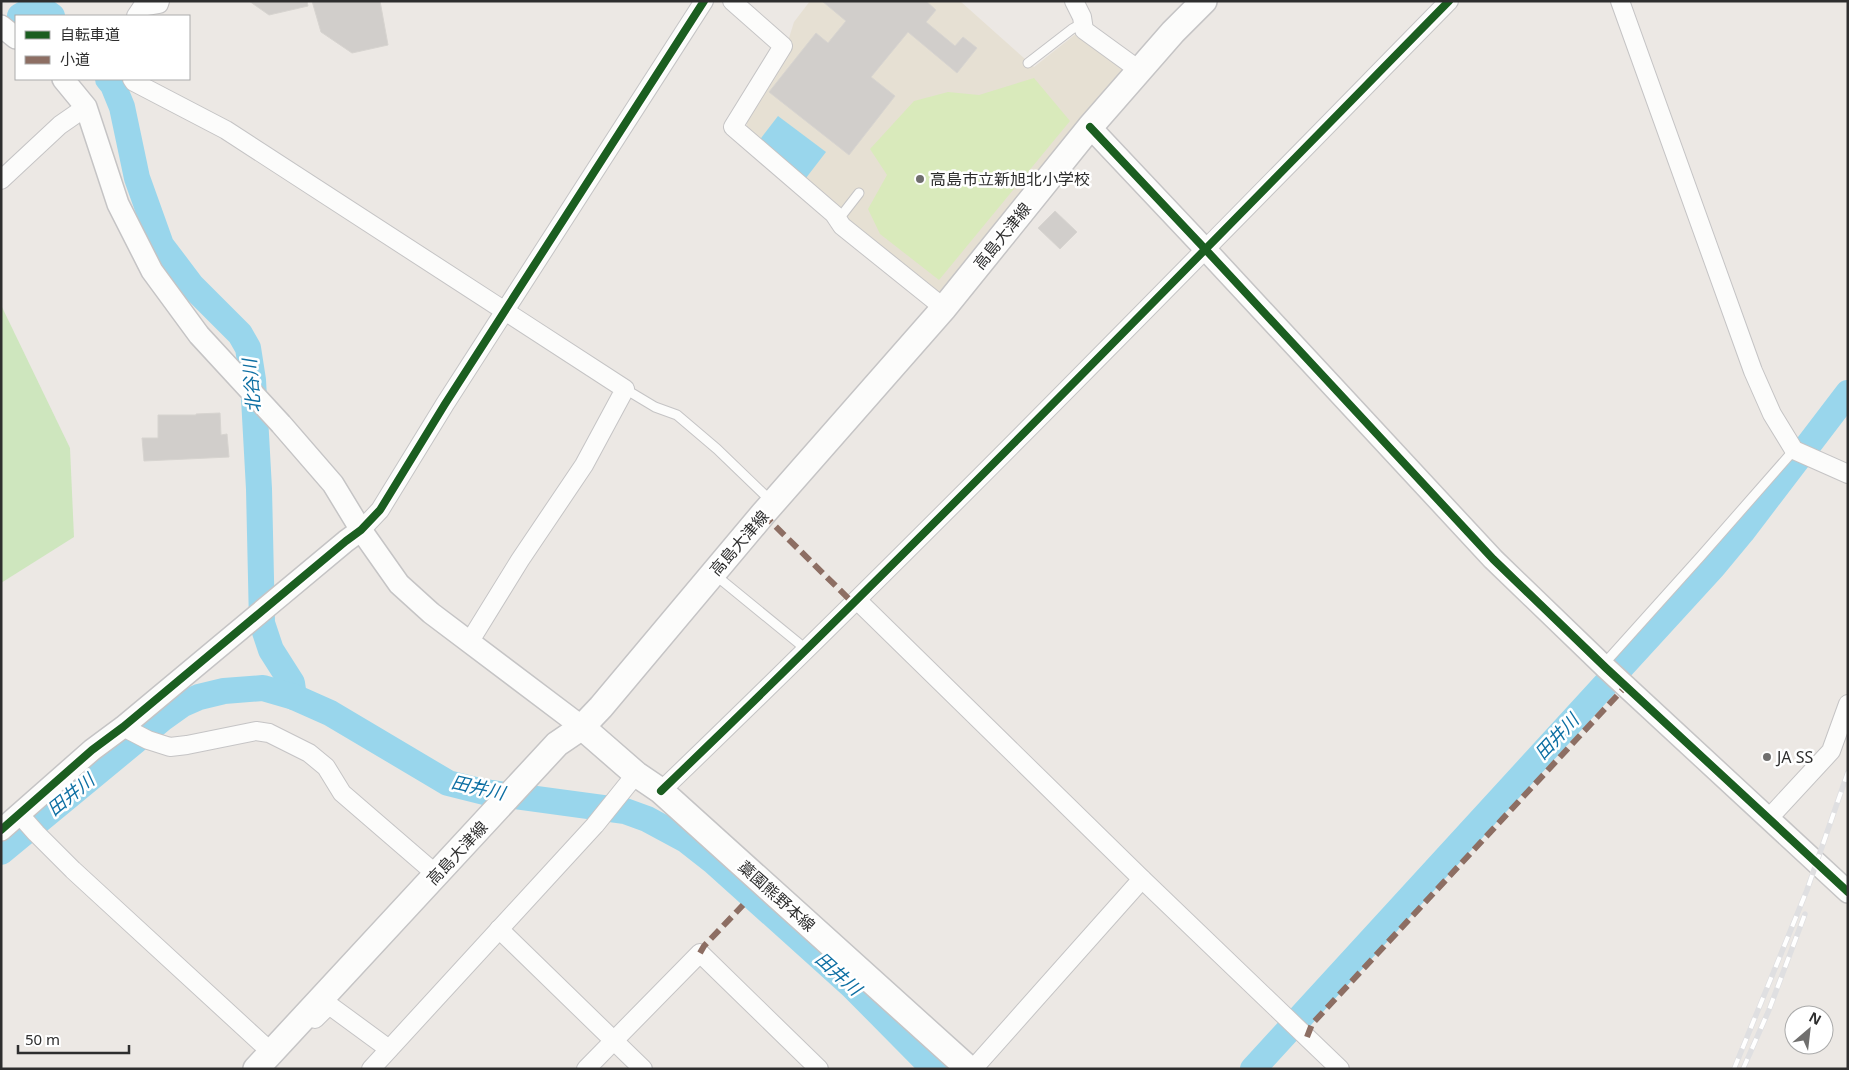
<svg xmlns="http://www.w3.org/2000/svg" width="1849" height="1070" font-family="'Noto Sans','Noto Sans JP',sans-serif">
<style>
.education{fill:#e6e0d3}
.green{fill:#cee6be}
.pitch{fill:#d9eabb}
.water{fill:#99d6ec}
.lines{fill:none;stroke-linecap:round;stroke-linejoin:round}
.river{stroke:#99d6ec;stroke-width:26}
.building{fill:#d1cecb;stroke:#d7d4d0}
.service-casing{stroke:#c5c4c5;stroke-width:11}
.minor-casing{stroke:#c5c4c5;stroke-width:20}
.tertiary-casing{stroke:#c5c4c5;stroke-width:24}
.secondary-casing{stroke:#c5c4c5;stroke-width:28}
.service{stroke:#fcfcfb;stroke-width:9}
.minor{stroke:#fcfcfb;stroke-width:18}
.tertiary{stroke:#fcfcfb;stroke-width:21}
.secondary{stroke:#fcfcfb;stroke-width:25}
.rail-casing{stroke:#dfdfe1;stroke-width:5.5}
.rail{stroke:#fff;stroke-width:4;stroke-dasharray:11;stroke-linecap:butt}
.quiet{stroke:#8d6e63;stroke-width:6;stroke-dasharray:12 6;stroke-linecap:butt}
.cycleway-casing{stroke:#fff;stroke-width:11}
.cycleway{stroke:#1b5e20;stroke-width:8}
.poi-dot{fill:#706f6e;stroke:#fff;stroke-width:2}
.labels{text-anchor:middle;stroke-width:5;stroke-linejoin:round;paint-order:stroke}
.poi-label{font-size:16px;fill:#2e2e2e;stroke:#fff;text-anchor:start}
.street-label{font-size:16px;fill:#2e2e2e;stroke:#fff}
.water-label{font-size:18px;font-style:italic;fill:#0d6fa3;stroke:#fff}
</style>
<rect width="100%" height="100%" fill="#ece8e4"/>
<polygon class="education" points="810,1 960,1 1034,67 1077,33 1127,71 944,294 933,291 845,218 753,140 747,127 747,117 792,45 789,38 794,22"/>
<polygon class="green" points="1,305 70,448 74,537 1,583"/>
<polygon class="pitch" points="1034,78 1070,121 939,280 880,234 868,209 887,175 870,149 914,101 948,92 979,95"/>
<polygon class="water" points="778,116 826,152 806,178 758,142"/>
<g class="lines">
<g class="river">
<polyline points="20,16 38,6 52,16"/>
<polyline points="108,79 113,85 122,107 137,178 161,245 192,286 240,334 248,348 253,380 259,489 262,623 271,650 292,683 294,697"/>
<polyline points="1,852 162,719 183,704 199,697 224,691 263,688 294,697 330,713 448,783 484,792 625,811 647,819 686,840 714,862 852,986 934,1069"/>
<polyline points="1253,1069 1713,567 1742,532 1848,393"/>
</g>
</g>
<g class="building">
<polygon points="249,1 307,1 308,6 269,15"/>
<polygon points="312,1 380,1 388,45 352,53 321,32"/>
<polygon points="822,1 926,1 936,10 926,22 955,46 963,37 977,48 957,73 908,32 871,77 895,96 849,155 769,92 816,33 828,43 846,21"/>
<polygon points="1055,211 1077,232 1060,249 1038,228"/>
<polygon points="220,413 221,435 227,434 229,457 144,461 142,438 158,438 158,415 196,415 196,414"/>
</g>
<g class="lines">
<defs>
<g id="service">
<polyline points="1028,63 1072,29 1083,23"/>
<polyline points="838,220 859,193"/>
<polyline points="625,389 655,407 677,415 717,449 772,502"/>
<polyline points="714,574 807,650"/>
<polyline points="1603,665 1701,556 1794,450"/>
</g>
<g id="minor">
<polyline points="732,1 783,46 733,127 834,214 842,226 944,308"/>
<polyline points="1074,1 1082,17 1084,30 1139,70"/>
<polyline points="1620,1 1753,371 1772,414 1794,450 1848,474"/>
<polyline points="136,16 142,7 159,4 160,1"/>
<polyline points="132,79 134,82 226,130 625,389 584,465 520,560 470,641"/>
<polyline points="1,180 60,125 86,107"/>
<polyline points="361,530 380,510 445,404 704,1"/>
<polyline points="857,600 1142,879 1340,1069"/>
<polyline points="123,727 148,740 170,747 187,745 256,731 269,733 309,753 326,767 342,793 437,875"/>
<path d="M661,791C929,533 1188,267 1449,1"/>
<polyline points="20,815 36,833 73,870 271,1052"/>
<polyline points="1769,818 1831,751 1848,704"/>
<polyline points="499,929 643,1069"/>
<polyline points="315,1019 329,1005 389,1049"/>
<polyline points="371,1069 595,825 636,774"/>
<polyline points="586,1069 700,953 819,1069"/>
<polyline points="973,1069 1142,879"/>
</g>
<g id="tertiary">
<polyline points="1,26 16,38"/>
<polyline points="63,79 86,107 118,204 152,271 199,335 281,424 333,484 361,530 399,584 431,613 582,727"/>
<polyline points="1090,127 1206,250 1493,559 1606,668 1848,892"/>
<polyline points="1,830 92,750 123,727 346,541 361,530"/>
</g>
<g id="secondary">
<polyline points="582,727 636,774 661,791 969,1069"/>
<polyline points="256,1069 557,744 582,727 601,707 763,514 944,308 1090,127 1173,32 1204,1"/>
</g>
</defs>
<use href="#service" class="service-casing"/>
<use href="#minor" class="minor-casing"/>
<use href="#tertiary" class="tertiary-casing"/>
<use href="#secondary" class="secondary-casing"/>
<use href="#service" class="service"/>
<use href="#minor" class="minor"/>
<use href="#tertiary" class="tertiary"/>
<use href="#secondary" class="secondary"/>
<defs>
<g id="rail">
<polyline points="1734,1069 1807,890 1848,772"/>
<polyline points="1743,1069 1769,1010 1805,914"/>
</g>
</defs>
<use href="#rail" class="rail-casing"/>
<use href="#rail" class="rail"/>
<g class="quiet">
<polyline points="763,514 850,600 857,600"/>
<polyline points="700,953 704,946 743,905"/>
<polyline points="1307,1037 1312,1024 1626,686"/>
</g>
<defs>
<g id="cycleway">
<polyline points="1090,127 1206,250 1493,559 1606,668 1848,892"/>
<path d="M661,791C929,533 1188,267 1449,1"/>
<polyline points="1,830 92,750 123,727 346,541 361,530 380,510 445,404 704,1"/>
</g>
</defs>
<use href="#cycleway" class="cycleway-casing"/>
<use href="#cycleway" class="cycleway"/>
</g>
<g class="poi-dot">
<circle cx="920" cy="179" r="5"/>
<circle cx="1767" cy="757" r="5"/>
</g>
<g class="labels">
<g class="poi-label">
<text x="930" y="185">高島市立新旭北小学校</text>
<text x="1777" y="763">JA SS</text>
</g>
<g class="street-label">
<text transform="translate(1002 236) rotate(-51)" y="6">高島大津線</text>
<text transform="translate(739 543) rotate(-49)" y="6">高島大津線</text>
<text transform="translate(457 853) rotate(-47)" y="6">高島大津線</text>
<text transform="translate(777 896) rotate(42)" y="6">藁園熊野本線</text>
</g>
<g class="water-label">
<text transform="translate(252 386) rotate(-95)" y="6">北谷川</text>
<text transform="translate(1557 737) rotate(-47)" y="6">田井川</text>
<text transform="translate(478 788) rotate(13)" y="6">田井川</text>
<text transform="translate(71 795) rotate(-39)" y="6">田井川</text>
<text transform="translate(838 974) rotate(42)" y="6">田井川</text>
</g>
</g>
<rect width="1849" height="1070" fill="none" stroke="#2e2e2e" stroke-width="5"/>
<rect x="15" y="15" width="175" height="65" fill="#ffffff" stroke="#ababab"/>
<rect x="25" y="31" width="25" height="8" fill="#1b5e20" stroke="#ababab"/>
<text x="60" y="40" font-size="15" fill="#2e2e2e">自転車道</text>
<rect x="25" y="56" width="25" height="8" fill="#8d6e63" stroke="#ababab"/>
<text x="60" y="65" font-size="15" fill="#2e2e2e">小道</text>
<g transform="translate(1809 1030) rotate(28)"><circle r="24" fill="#ffffff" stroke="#ababab"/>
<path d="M0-4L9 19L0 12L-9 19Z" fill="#706f6e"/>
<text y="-8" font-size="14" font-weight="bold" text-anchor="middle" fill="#2e2e2e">N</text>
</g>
<path d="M18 1045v8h111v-8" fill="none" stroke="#2e2e2e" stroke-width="2.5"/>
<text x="25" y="1045" font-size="15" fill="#2e2e2e" stroke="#ffffff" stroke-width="4" paint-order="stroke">50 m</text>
</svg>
